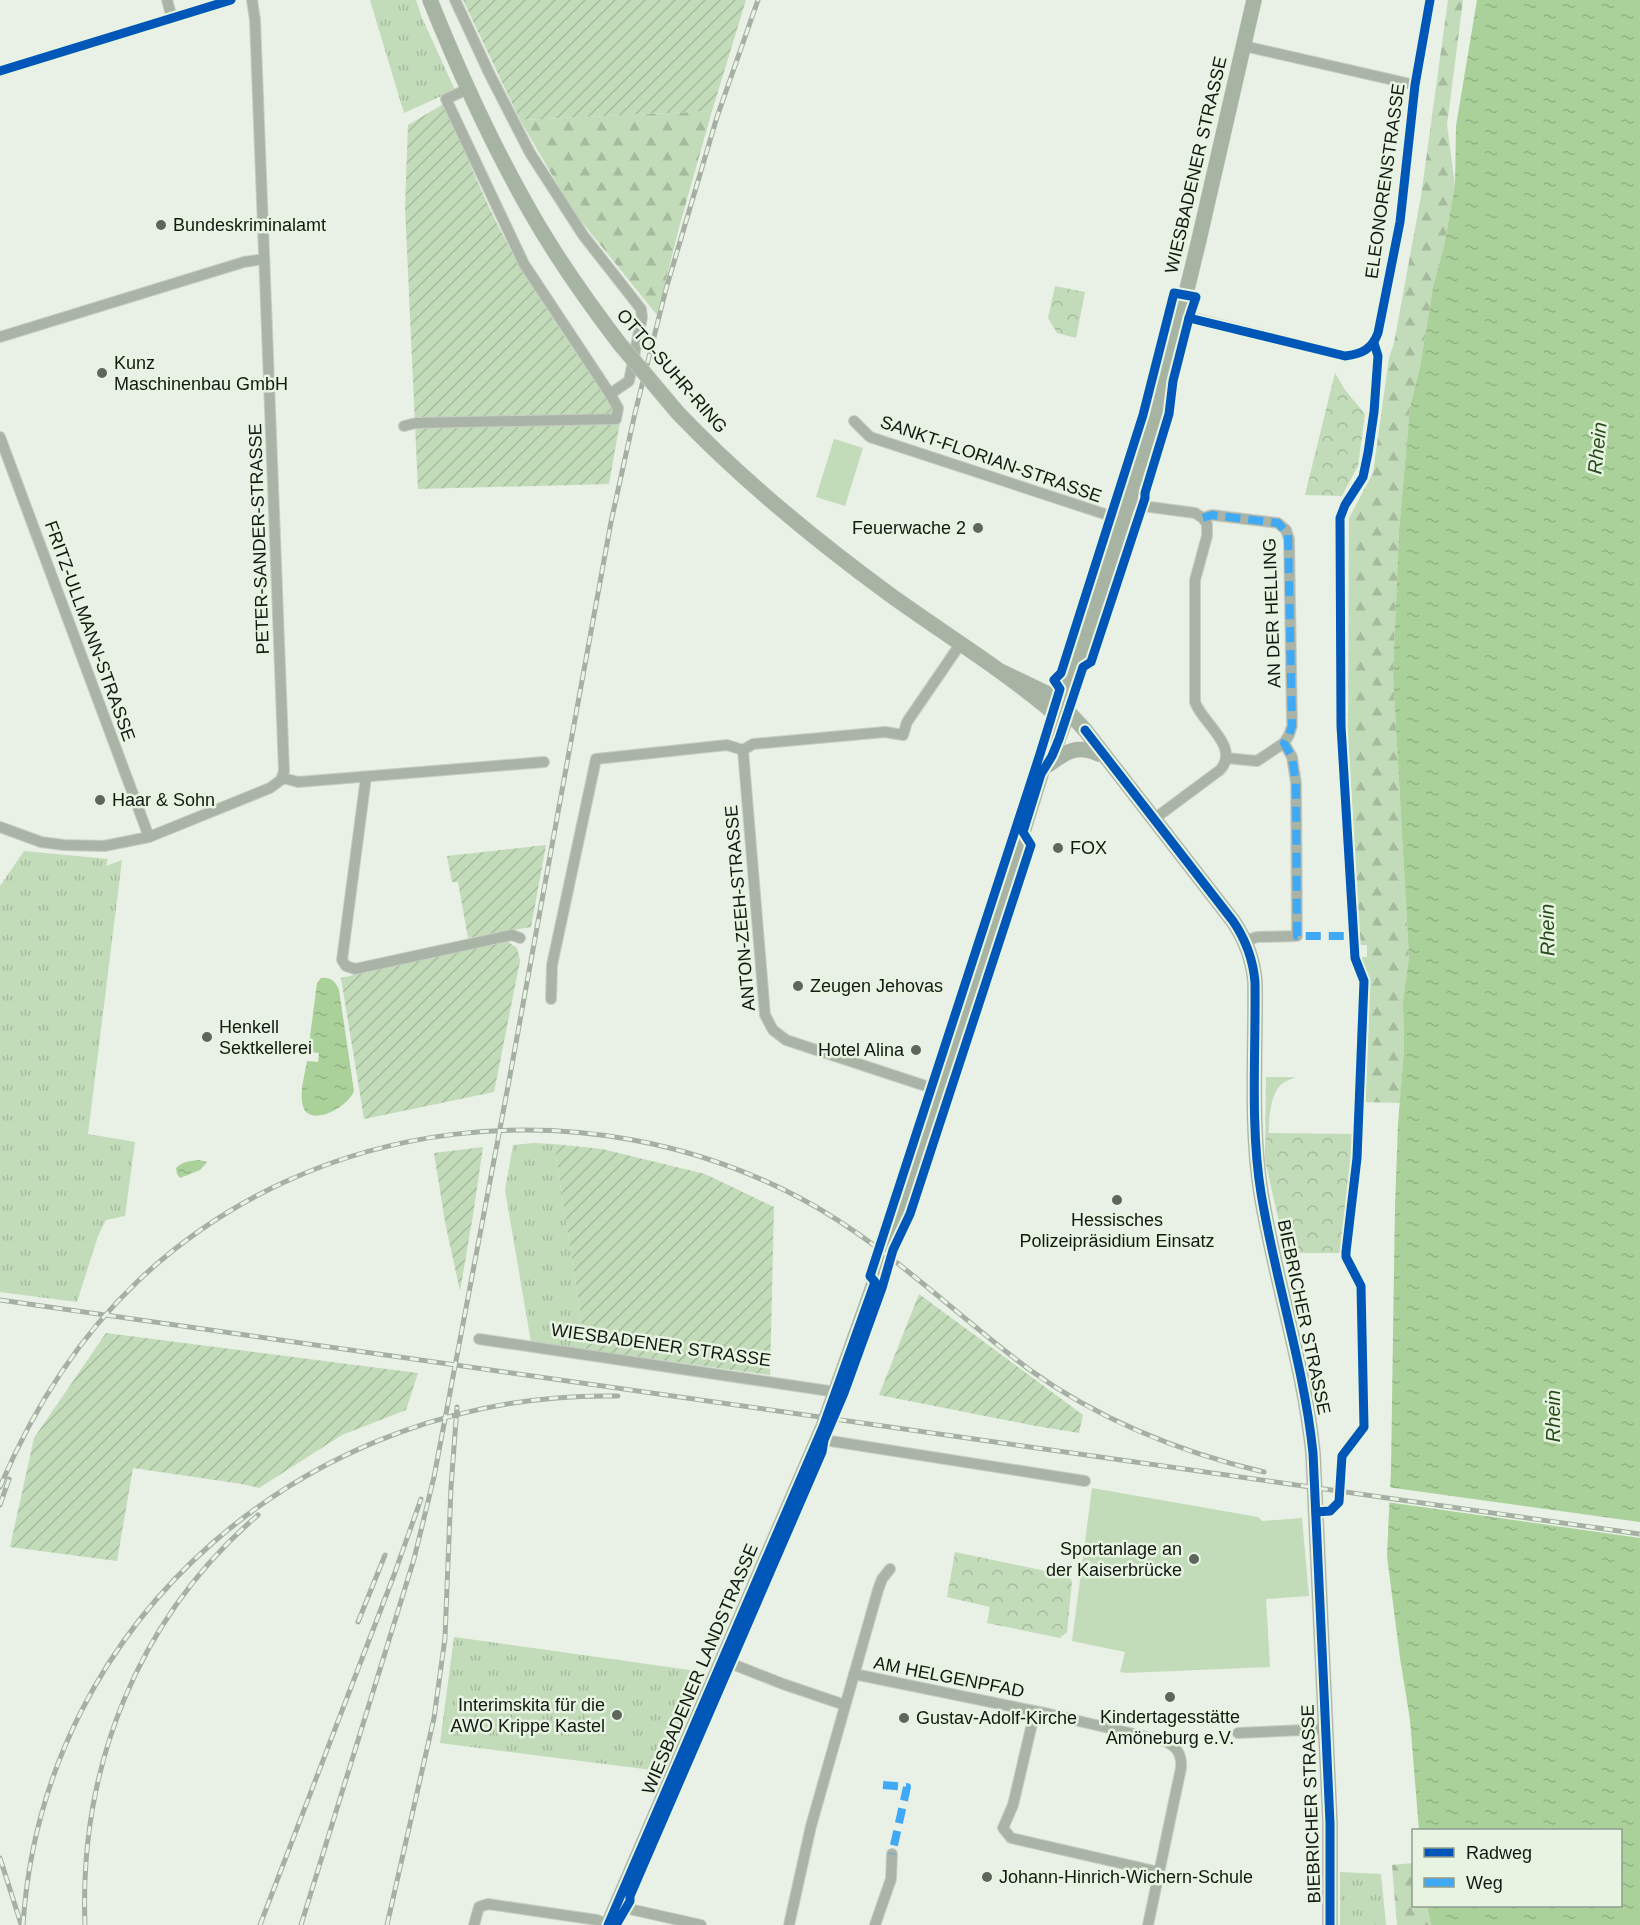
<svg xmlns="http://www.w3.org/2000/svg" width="1640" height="1925" font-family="Arial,sans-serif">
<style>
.grass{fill:url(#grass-tufts)}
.forest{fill:url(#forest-firs)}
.park{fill:url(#park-crowns)}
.garden{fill:url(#garden-furrows)}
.pitch{fill:#c2dbb9}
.water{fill:url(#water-ripples)}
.pier{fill:#e9f0e6}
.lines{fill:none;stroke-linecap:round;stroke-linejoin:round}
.street-casing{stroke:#c8cdc5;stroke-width:12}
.secondary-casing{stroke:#c8cdc5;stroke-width:16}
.street{stroke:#a9b4a6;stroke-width:10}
.secondary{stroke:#a8b4a3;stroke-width:15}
.rail-casing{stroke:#a6afa3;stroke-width:5}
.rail{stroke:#e7f4e2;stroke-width:3;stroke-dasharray:9;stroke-linecap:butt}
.secondary-bridge-casing{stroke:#c8cdc5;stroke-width:16;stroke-linecap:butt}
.secondary-bridge{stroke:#a8b4a3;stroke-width:15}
.quiet{stroke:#3fa9f5;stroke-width:8;stroke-dasharray:15 8;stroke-linecap:butt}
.cycleway-casing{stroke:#e7f4e2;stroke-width:13}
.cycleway{stroke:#0057b8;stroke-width:9}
.poi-dot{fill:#5f645c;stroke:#e7f4e2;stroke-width:2}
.labels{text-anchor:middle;stroke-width:5;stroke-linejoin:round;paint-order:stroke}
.street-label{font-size:18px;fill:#141812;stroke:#e7f4e2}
.poi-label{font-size:18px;fill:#141812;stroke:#e7f4e2;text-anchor:start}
.water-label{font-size:20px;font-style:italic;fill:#274b17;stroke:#e7f4e2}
</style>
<defs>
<pattern id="grass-tufts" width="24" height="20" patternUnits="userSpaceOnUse" patternTransform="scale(1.5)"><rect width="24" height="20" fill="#c2dbb9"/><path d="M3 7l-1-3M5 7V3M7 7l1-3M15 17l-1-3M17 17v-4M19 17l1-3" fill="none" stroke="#a6bb9e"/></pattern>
<pattern id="forest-firs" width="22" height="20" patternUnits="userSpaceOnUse" patternTransform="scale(1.5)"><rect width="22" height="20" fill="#c2dbb9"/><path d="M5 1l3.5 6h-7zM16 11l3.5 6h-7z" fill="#a6bb9e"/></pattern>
<pattern id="park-crowns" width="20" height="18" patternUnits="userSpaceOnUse" patternTransform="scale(1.5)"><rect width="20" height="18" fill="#c2dbb9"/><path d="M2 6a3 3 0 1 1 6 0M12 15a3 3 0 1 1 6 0" fill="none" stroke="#a6bb9e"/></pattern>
<pattern id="garden-furrows" width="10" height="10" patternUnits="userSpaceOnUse" patternTransform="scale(1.5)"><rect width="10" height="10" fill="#c2dbb9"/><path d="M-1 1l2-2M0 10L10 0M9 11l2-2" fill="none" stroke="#a6bb9e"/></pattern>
<pattern id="water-ripples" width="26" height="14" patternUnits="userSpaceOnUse" patternTransform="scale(1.5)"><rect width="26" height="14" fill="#a9d199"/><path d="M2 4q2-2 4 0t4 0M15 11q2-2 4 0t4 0" fill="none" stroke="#91b383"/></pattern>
</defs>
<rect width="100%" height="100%" fill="#e9f0e6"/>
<g class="grass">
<polygon points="370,0 416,0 422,18 455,90 404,113"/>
<polygon points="24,851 108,859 106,866 122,860 88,1134 135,1142 125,1216 106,1220 98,1236 77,1302 0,1292 0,886"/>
<polygon points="534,1143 554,1144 586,1350 531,1342 505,1190 513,1145"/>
<polygon points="454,1637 704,1672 660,1771 440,1743"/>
<polygon points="1340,1872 1381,1874 1386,1925 1340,1925"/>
</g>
<g class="forest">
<polygon points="1448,0 1463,0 1447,125 1455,185 1444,246 1433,287 1420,367 1410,407 1399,531 1393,675 1409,957 1403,1001 1404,1050 1400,1103 1365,1102 1368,981 1358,957 1367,957 1367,945 1360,945 1348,732 1349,518 1373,473 1389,358 1394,343 1421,196"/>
<polygon points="712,111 680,224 657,315 573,211 520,120"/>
<path d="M1266,1077H1296C1292,1079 1287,1080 1283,1083C1266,1095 1269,1136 1269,1155L1265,1160Z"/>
<polygon points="1413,1863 1414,1906 1427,1906 1431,1925 1397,1925 1392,1865"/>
</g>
<g class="park">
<polygon points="1055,286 1085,292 1076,338 1057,333 1048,318"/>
<polygon points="1335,373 1345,390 1365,414 1358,466 1342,496 1305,495"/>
<polygon points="1266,1133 1355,1134 1351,1190 1342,1253 1286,1253 1265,1160"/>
<polygon points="955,1552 1069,1576 1072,1582 1067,1632 1060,1638 987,1623 990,1607 947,1597"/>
</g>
<g class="garden">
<polygon points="463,0 746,0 712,111 520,120"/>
<path d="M445,103C467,157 488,211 517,261C549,315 584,366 621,416L609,484L418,489L405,207L408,125Z"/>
<polygon points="546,845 531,927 468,938 458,882 452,882 447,856"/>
<polygon points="507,941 517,948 520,961 494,1092 364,1119 341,978"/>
<polygon points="554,1144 602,1149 705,1174 774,1207 770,1375 586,1350"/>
<polygon points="483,1147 473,1215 460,1291 445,1222 434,1153"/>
<polygon points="919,1294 1083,1415 1079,1433 1036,1426 879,1395"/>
<polygon points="106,1333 418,1373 406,1410 342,1435 259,1488 242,1484 133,1468 117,1561 10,1547 34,1438"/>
</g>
<g class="pitch">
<polygon points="834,439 863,448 845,506 816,497"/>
<polygon points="1092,1488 1258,1517 1262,1521 1302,1518 1309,1596 1266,1599 1270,1667 1126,1673 1120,1672 1125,1652 1072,1641"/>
</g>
<g class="water">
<polygon points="1477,0 1640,0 1640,1925 1431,1925 1427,1906 1620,1906 1620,1830 1419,1830 1410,1720 1400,1658 1387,1556 1391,1469 1395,1206 1398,1124 1404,1050 1403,1001 1409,957 1393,675 1399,531 1410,407 1420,367 1433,287 1444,246 1455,185 1456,126"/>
<path d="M321,978C331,977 335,981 339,990L354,1091C348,1107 313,1126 304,1109C298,1096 305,1075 307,1061L318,1062L319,1053L308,1052L317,983Z"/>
<path d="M199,1160L207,1162L200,1170L180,1178L177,1174L176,1168C183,1161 190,1161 199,1160Z"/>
</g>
<polygon class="pier" points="1387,1487 1640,1522 1640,1538 1386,1502"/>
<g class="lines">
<defs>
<g id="street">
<polyline points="167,0 172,18"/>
<polyline points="455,0 489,73 530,153 583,235 641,309 642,317 629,381 610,394 524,264 446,99 468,89"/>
<polyline points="1244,46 1415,85"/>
<polyline points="0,71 231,0"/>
<path d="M1181,315L1345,356C1362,354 1372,349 1378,333L1400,222L1415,85L1430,0"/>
<polyline points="0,337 244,262 264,259"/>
<polyline points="854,421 870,437 1123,520"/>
<polyline points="404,426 416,423 616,419 618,408 610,394"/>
<polyline points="0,437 149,837"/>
<path d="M1129,502L1143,506L1195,513L1203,518L1207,524V536L1195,580V702C1202,723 1241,747 1220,770L1154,819"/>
<polyline points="1203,518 1212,515 1278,523 1286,530 1289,539 1292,726 1289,735 1284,743 1292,757 1296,783 1297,936 1257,937 1245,941"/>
<polyline points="743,750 765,1015 773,1030 786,1040 938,1090"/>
<polyline points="1226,758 1257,761 1284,743"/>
<polyline points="366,777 342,960 346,966 355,969 512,935 520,938"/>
<polyline points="283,778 298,782 544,762"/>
<path d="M0,827L41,842L64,845L104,846L149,837L270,788L281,780L284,771C275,521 263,271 255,20L252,0"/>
<polyline points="551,999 552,965 596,759 727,745 743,750 753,744 885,732 903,735 907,722 961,643"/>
<polyline points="479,1339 836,1392"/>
<polyline points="818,1439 1085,1481"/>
<polyline points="722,1660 783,1684 845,1705"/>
<path d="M854,1674L1049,1714L1164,1741C1177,1746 1182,1754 1181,1768L1148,1925"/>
<polyline points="1035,1711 1013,1805 1003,1828 1011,1838 1159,1872"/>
<polyline points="1238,1733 1326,1729"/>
<polyline points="616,1906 701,1925"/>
<polyline points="474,1925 479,1907 488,1904 597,1920 608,1925"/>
<polyline points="789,1925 811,1826 878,1590 882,1579 890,1569"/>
<polyline points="875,1925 891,1879 892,1854"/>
</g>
<g id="secondary">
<path d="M430,0C459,72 491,143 530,211C556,257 587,301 619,343"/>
<path d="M678,413C742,480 814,539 889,594C947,636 1009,673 1063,721"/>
<path d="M1000,671L1046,693L1061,704L1085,730L1233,921C1246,940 1253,959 1255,982C1256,1051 1250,1126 1261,1193C1275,1280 1304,1365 1313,1453L1330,1823V1925"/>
<polyline points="1051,758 1068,713"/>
<path d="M1048,765C1066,752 1076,744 1099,754"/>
<polyline points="608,1925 823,1427 880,1267 1021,838 1041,774 1050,734 1082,649 1157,412 1198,244 1254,0"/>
</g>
</defs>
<use href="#street" class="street-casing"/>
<use href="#secondary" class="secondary-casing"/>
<use href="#street" class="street"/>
<use href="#secondary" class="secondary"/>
<defs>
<g id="rail">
<polyline points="0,1300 1640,1534"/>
<path d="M0,1487C32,1411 78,1338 138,1281C315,1113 587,1085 800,1198C885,1243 953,1313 1030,1370C1101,1421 1180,1452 1264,1472"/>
<polyline points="0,1505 9,1479"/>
<polyline points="358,1622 385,1555"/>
<polyline points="0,1858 21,1924"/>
<path d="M23,1925C43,1615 313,1390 618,1396"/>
<path d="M85,1925C79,1768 137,1619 258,1515"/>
<polyline points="260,1925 394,1575 421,1499"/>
<polyline points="301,1925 414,1559 434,1477 509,1081 611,522 635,413 666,289 717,117 758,0"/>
<polyline points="387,1925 434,1718 445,1638 451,1487 457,1407"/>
</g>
</defs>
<use href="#rail" class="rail-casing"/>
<use href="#rail" class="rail"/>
<defs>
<polyline id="secondary-bridge" points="619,343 678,413"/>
</defs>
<use href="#secondary-bridge" class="secondary-bridge-casing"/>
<use href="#secondary-bridge" class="secondary-bridge"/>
<g class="quiet">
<polyline points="1203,518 1212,515 1278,523 1288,534 1292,726 1289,735 1284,743 1292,757 1296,783 1297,936 1355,936"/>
<polyline points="883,1785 907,1787 892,1854"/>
</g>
<defs>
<g id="cycleway">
<polyline points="0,71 231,0"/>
<path d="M1189,318L1345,356C1362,354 1372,349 1378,333L1400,222L1415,85L1430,0"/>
<path d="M1085,730L1233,921C1246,940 1253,959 1255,982C1256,1051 1250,1126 1261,1193C1275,1280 1304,1365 1313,1453L1330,1823V1925"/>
<polyline points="1316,1512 1330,1511 1339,1502 1342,1456 1364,1427 1361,1286 1346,1257 1346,1252 1357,1158 1364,981 1355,958 1341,726 1340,518 1345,505 1363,477 1368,453 1374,412 1378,356 1374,343"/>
<polyline points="608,1925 823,1427 875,1282 870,1276 1040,754 1060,689 1054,680 1061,673 1143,415 1174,293 1196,297 1189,318 1173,381 1169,414 1145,493 1145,498 1091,662 1083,667 1059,739 1052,756 1041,774 1023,832 1031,845 910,1214 893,1250 882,1288 844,1393 824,1440 822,1452 630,1896 630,1901 616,1925"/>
</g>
</defs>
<use href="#cycleway" class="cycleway-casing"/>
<use href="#cycleway" class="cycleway"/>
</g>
<g class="poi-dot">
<circle cx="161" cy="225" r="6"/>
<circle cx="102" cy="373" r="6"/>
<circle cx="978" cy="528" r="6"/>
<circle cx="100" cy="800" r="6"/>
<circle cx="1058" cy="848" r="6"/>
<circle cx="798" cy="986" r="6"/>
<circle cx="207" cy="1037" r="6"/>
<circle cx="916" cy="1050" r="6"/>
<circle cx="1117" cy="1200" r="6"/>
<circle cx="1194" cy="1559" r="6"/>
<circle cx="1170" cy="1697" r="6"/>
<circle cx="617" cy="1715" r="6"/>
<circle cx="904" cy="1718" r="6"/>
<circle cx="987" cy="1877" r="6"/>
</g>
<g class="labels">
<g class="street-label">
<text transform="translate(1196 165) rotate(-77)" y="6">WIESBADENER STRASSE</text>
<text transform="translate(1385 181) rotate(-82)" y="6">ELEONORENSTRASSE</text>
<text transform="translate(672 371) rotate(49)" y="6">OTTO-SUHR-RING</text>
<text transform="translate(991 459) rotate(19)" y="6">SANKT-FLORIAN-STRASSE</text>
<text transform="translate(259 539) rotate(-92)" y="6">PETER-SANDER-STRASSE</text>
<text transform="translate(1272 613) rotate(-92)" y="6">AN DER HELLING</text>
<text transform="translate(90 631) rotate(70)" y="6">FRITZ-ULLMANN-STRASSE</text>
<text transform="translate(740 908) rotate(-95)" y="6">ANTON-ZEEH-STRASSE</text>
<text transform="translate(1304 1317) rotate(78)" y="6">BIEBRICHER STRASSE</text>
<text transform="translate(661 1345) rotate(8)" y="6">WIESBADENER STRASSE</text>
<text transform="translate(700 1669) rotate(-67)" y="6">WIESBADENER LANDSTRASSE</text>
<text transform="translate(949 1677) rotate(11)" y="6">AM HELGENPFAD</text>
<text transform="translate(1311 1804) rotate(-92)" y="6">BIEBRICHER STRASSE</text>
</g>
<g class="poi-label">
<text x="173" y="231">Bundeskriminalamt</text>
<text x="114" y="369">Kunz<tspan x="114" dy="21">Maschinenbau GmbH</tspan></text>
<text x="966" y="534" text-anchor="end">Feuerwache 2</text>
<text x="112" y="806">Haar &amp; Sohn</text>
<text x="1070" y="854">FOX</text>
<text x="810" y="992">Zeugen Jehovas</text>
<text x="219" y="1033">Henkell<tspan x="219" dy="21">Sektkellerei</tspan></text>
<text x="904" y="1056" text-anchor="end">Hotel Alina</text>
<text x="1117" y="1226" text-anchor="middle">Hessisches<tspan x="1117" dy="21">Polizeipräsidium Einsatz</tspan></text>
<text x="1182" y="1555" text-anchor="end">Sportanlage an<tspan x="1182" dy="21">der Kaiserbrücke</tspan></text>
<text x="605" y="1711" text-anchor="end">Interimskita für die<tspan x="605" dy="21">AWO Krippe Kastel</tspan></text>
<text x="1170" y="1723" text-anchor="middle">Kindertagesstätte<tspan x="1170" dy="21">Amöneburg e.V.</tspan></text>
<text x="916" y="1724">Gustav-Adolf-Kirche</text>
<text x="999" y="1883">Johann-Hinrich-Wichern-Schule</text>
</g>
<g class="water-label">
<text transform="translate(1597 448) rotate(-84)" y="7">Rhein</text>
<text transform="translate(1547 930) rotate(-91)" y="7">Rhein</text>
<text transform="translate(1553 1416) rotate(-90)" y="7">Rhein</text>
</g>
</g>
<rect x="1412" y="1829" width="210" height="78" fill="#e7f4e2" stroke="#939c8f" stroke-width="1.5"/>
<rect x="1424" y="1848" width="30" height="9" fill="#0057b8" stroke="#939c8f" stroke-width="1.5"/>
<text x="1466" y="1859" font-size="18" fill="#141812">Radweg</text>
<rect x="1424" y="1878" width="30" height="9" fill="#3fa9f5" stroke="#939c8f" stroke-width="1.5"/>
<text x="1466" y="1889" font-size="18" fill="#141812">Weg</text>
</svg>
